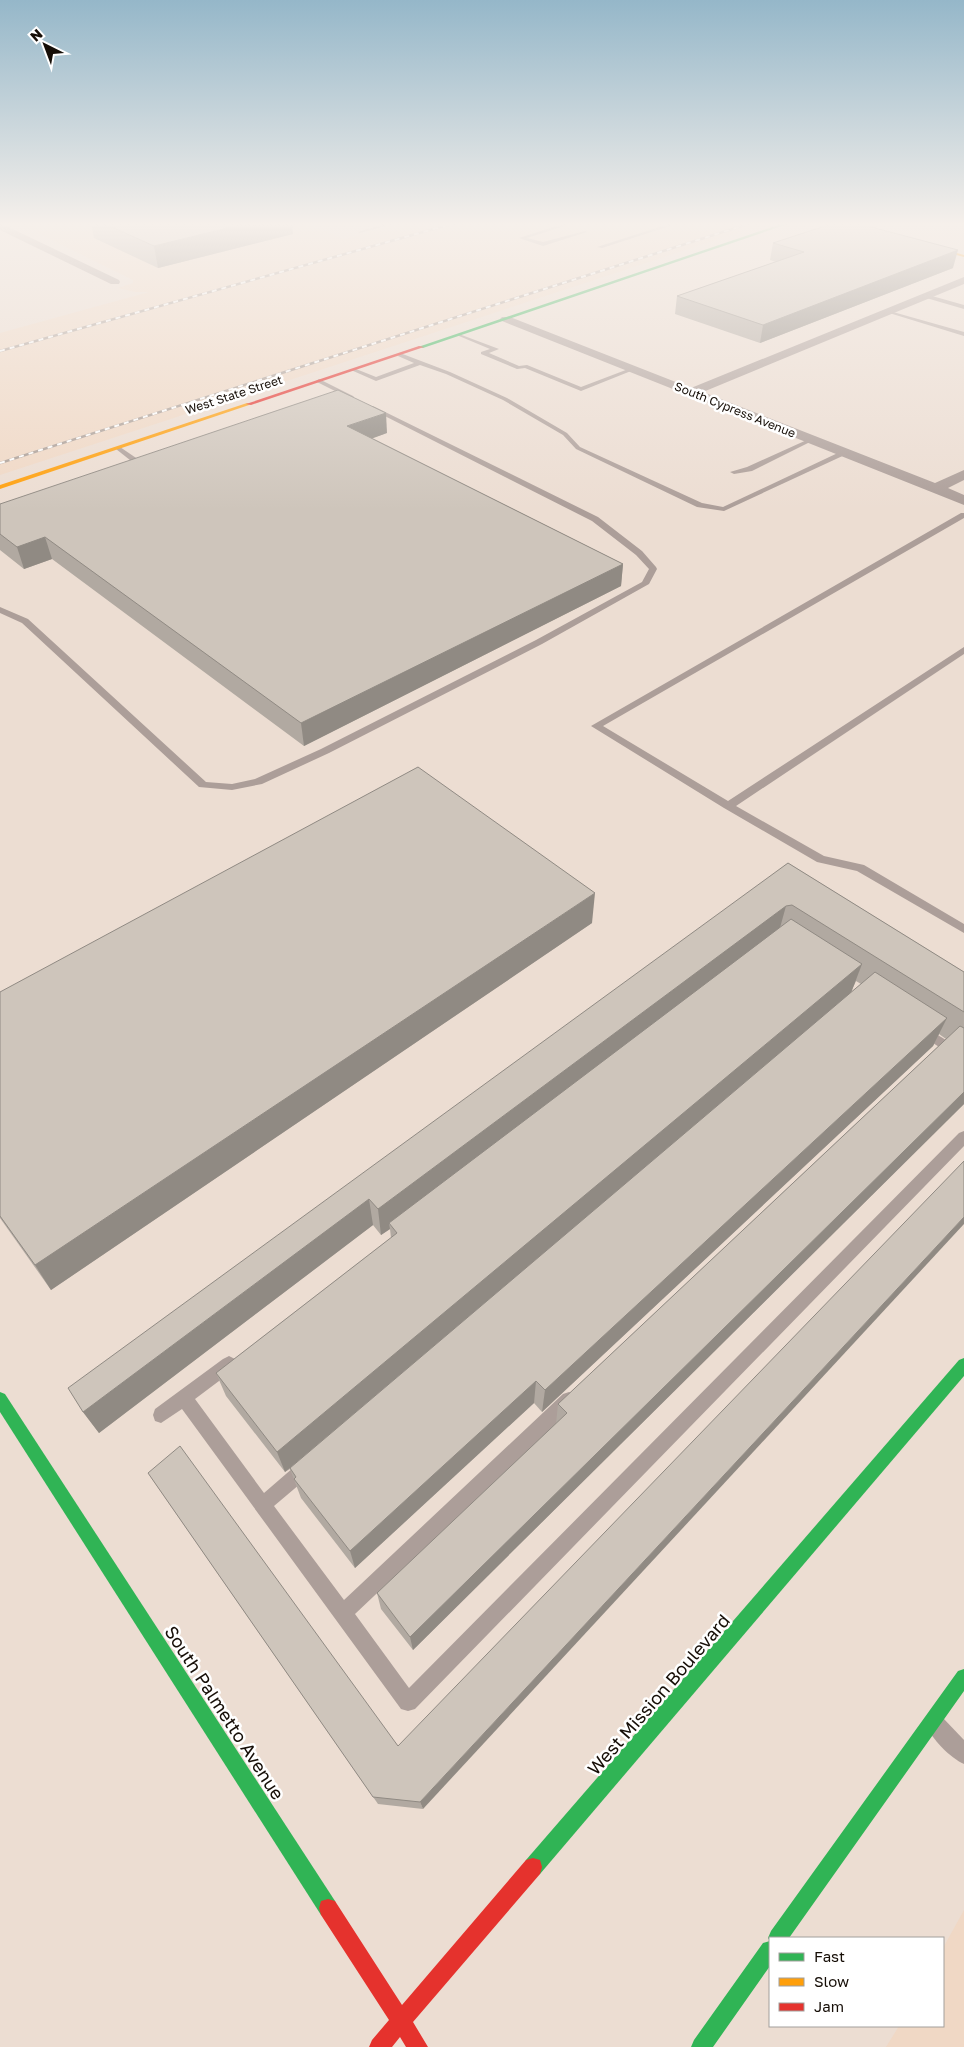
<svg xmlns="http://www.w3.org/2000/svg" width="964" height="2047" font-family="'Golos Text',sans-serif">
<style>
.built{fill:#f0d8c5}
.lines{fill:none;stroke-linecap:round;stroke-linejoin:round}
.lane{fill:#ac9e99;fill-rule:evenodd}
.street{fill:#ac9e99;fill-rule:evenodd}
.fast{fill:#30b455;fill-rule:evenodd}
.slow{fill:#ff9f0a;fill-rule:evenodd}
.jam{fill:#e5322d;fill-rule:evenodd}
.rail-casing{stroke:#ab9f98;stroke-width:2.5}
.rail{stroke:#fff;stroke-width:2;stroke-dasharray:5;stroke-linecap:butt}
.wall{fill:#b1a9a1;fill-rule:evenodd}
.shaded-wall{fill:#908a83}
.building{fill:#cec5bb;stroke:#908a83}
.labels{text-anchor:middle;stroke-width:5;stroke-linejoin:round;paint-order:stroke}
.far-street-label{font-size:12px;fill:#160e07;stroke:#fff}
.near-street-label{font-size:18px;fill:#160e07;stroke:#fff}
</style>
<rect width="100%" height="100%" fill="#ecddd2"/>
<g class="built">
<polygon points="17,223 307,223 344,239 402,223 768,223 0,475 0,333 149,292 135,292 118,288 133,283 133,280"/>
<polygon points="964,1910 964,2047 886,2047 899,2026 943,2026 943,1948"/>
</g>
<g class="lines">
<g class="lane">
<polygon points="388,223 396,223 360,233 358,232"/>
<polygon points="566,223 574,223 527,238 543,242 585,231 587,232 543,246 519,238"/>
<polygon points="672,223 679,223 602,248 597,247"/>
<polygon points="925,294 964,305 964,309 923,297"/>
<polygon points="886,310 964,332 964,336 886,312"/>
<polygon points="459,334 499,349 489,353 519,366 527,365 581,387 631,368 636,369 581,391 525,368 517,369 481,354 481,352 490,349 459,336"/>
<polygon points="400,353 450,372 507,398 567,433 580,447 702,503 723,507 842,451 849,453 724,511 697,507 576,449 563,435 503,400 446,374 420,365 376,381 351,370 356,369 376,377 414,363 398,356"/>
<polygon points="319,379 353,396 354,397 349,398 317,382 316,381"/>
<polygon points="369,406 373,406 598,517 642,551 656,567 657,569 649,584 542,644 329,753 262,784 232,790 199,787 22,623 0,613 0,607 28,619 206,782 232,784 255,779 321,749 536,640 642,582 649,569 636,555 592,521 369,408"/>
<polygon points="809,439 814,440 752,471 734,474 730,472 747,467"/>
<polygon points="116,447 120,447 142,462 135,464 116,449"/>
<polygon points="961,513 964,513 964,518 603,726 728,801 964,647 964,654 736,806 824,856 864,865 964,924 964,933 857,871 817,862 724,808 591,726"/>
<polygon points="923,1026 964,1051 964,1063 919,1034 917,1031 919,1028"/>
<polygon points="964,1131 964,1146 415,1709 408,1711 401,1709 182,1409 161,1423 155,1421 153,1415 155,1409 223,1359 229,1356 235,1359 237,1364 235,1369 195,1399 264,1493 301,1461 307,1459 313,1461 315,1467 313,1473 274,1506 344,1600 563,1394 569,1392 575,1394 577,1400 575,1406 355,1614 409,1688 959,1133"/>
<path d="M936,1715L943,1718L964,1740V1764C950,1758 932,1739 926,1725L929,1718Z"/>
</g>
<g class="street">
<polygon points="0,223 119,280 120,282 119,284 111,284 0,230"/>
<polygon points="964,277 964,284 703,392 935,483 964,470 964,480 948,488 964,495 964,505 502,321 500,319 502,317 510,317 691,388"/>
</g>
<g class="fast">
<polygon points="784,223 791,223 423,348 418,347"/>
<polygon points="964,1358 964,1376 540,1874 533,1876 526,1874 524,1867 526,1860 959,1360"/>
<polygon points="0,1392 5,1394 335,1901 337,1908 335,1915 328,1917 321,1915 0,1412"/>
<polygon points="964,1669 964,1691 789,1938 770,1938 770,1966 713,2047 691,2047 694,2040 763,1943 770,1941 768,1938 771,1931 958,1671"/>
</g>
<g class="slow">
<polygon points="921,243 964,255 964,257 919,245"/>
<polygon points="247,403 252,404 0,489 0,485"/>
</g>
<g class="jam">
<polygon points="419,346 424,347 251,405 246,404"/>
<polygon points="533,1858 540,1860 542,1867 540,1874 413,2022 428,2047 406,2047 400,2037 392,2047 369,2047 372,2040 389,2020 321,1915 319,1908 321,1901 328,1899 335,1901 402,2005 526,1860"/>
</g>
<defs>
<g id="rail">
<polyline points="0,351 455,223"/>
<polyline points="0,463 751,223"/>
</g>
</defs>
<use href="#rail" class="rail-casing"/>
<use href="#rail" class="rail"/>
</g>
<g class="wall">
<polygon points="91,223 292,223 293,234 158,268 94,238"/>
<polygon points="773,243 953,268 760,343 675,314 677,296 776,262 770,260"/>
<polygon points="387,433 372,438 623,564 621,586 304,746 52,559 24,569 0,550 0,504"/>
<path d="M788,863L964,972V1104L413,1650L381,1609L377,1593L556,1424L558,1404L946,1039L939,1034L933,1046L542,1412L534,1403L355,1568L301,1498L290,1469L285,1472L226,1396L216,1373L391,1238L390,1229L381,1235L373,1225L99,1433L83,1412ZM856,981L861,984L851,992Z"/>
<polygon points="592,923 51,1290 0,1218 0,992"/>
<polygon points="148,1473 398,1746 423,1809 378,1804"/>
</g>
<g class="shaded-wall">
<polygon points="248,223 292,223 293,234 158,268 154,246"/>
<polygon points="958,250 953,268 760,343 763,325"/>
<polygon points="386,413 387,433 349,447 347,426"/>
<polygon points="45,537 52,559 24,569 17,547"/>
<polygon points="623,564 621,586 304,746 301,723"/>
<polygon points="595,893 592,923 51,1290 35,1265"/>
<polygon points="786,906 778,935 389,1223 390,1229 381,1235 378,1209"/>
<polygon points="862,964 851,993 285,1472 277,1452"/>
<polygon points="947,1018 933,1046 542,1412 545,1390"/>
<polygon points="964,1092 964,1104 413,1650 410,1637"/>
<polygon points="369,1199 373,1225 99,1433 83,1412"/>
<polygon points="964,1217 964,1224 423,1809 420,1802"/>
<polygon points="536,1381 534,1403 355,1568 350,1551"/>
</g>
<g class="building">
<polygon points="103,223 248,223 154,246"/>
<polygon points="834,223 856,223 958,250 763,325 677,296 804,252 773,243"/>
<polygon points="338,390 386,413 347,426 623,564 301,723 45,537 17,547 0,534 0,504"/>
<polygon points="418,767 595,893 35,1265 0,1216 0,992"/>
<polygon points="788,863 964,972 964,1012 792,905 786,906 378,1209 369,1199 83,1412 68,1388"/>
<polygon points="791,919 862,964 277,1452 216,1373 397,1233 389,1223"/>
<polygon points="875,972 947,1018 545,1390 536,1381 350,1551 294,1479 296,1477 290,1468"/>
<polygon points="960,1026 964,1028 964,1092 410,1637 377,1593 567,1413 558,1404"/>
<polygon points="964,1161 964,1217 420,1802 373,1797 148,1473 180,1446 398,1746"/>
</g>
<linearGradient id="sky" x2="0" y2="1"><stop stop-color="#95b7c9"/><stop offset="0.44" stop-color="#f6f0eb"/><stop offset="1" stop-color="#f6f0eb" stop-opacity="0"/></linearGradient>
<rect width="964" height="510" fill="url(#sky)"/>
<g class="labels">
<g class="far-street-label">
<text transform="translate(234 395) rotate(-18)" y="4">West State Street</text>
<text transform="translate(735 410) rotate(22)" y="4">South Cypress Avenue</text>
</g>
<g class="near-street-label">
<text transform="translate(659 1695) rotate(-49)" y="6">West Mission Boulevard</text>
<text transform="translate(224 1713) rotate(57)" y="6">South Palmetto Avenue</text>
</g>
</g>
<rect x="769" y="1937" width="175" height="90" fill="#ffffff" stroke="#a29f9c"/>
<rect x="779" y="1953" width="25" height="8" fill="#30b455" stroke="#a29f9c"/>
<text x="814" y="1962" font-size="15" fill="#160e07">Fast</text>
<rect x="779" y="1978" width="25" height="8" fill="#ff9f0a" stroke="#a29f9c"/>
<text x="814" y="1987" font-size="15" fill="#160e07">Slow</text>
<rect x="779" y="2003" width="25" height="8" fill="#e5322d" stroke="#a29f9c"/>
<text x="814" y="2012" font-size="15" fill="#160e07">Jam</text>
<g transform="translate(45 45) rotate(318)" stroke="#ffffff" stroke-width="4" paint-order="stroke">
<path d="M0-4L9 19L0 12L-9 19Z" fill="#160e07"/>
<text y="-8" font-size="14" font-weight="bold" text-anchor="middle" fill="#160e07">N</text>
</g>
</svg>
